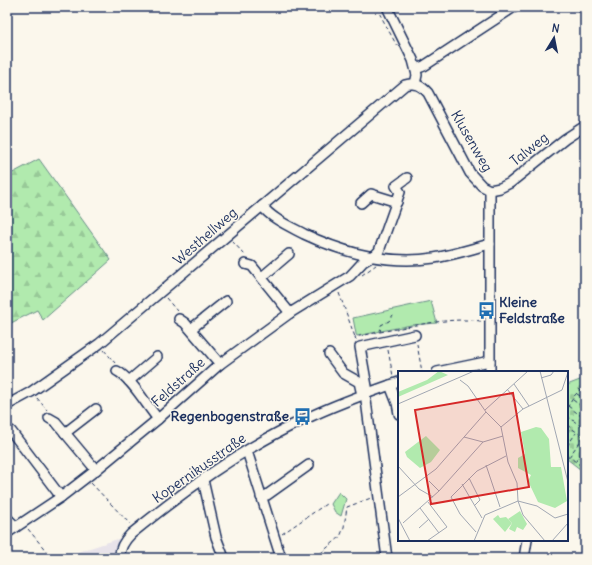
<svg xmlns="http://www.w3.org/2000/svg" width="592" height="565" font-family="Delius,sans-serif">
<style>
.built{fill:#e8e3ea}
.green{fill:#b1eaae;stroke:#668c86}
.forest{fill:url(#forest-firs);stroke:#668c86}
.cemetery{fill:url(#cemetery-stones);stroke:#668c86}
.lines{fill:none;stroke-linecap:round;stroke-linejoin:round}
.minor-casing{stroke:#1b2f5e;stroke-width:12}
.path{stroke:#1b2f5e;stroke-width:1;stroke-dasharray:4 3;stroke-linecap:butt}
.minor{stroke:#fbf7ec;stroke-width:9}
.labels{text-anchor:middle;stroke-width:3;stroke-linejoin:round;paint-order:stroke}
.street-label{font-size:14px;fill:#1b2f5e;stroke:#fbf7ec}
.poi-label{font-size:14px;font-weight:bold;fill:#1b2f5e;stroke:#fbf7ec;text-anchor:start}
.inset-road{fill:none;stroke:#a1a7b3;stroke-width:1}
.view{fill:#d62828;fill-opacity:0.15;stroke:#d62828;stroke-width:2}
.inset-edge{fill:none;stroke:#1b2f5e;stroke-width:2}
</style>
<defs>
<pattern id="forest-firs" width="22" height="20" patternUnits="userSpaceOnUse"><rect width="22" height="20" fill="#b1eaae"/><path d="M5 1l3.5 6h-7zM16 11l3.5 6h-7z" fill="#98c998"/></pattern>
<pattern id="cemetery-stones" width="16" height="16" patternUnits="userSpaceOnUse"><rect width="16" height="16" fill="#b1eaae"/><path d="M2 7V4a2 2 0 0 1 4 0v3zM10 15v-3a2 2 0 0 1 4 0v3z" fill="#98c998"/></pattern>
</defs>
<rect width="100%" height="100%" fill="#fbf7ec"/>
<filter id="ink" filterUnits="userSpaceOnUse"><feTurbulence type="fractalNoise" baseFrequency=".025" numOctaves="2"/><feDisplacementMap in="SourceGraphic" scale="8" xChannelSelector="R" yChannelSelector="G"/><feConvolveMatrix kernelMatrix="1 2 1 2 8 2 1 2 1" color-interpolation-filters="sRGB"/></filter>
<g filter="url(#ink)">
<polygon class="built" points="121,538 116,546 115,558 59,558"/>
<g class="green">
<polygon points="431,301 437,323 411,325 357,336 356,334 353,318"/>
<polygon points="339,492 346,499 341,516 335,512 331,504"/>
</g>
<polygon class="forest" points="39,159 111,260 43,320 37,310 7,325 7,176"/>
<polygon class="cemetery" points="585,378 585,473 567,459 567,385"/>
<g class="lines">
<defs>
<g id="minor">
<polyline points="387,7 413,60 417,75 415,84"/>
<polyline points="583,7 585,10"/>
<polyline points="416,69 424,66 514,7"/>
<polyline points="490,190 490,372"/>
<polyline points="490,190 500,188 510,183 565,139 585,126"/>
<polyline points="361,203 371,194 397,202"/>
<path d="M262,206C272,219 289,226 304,234C344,253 389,265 434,258C453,255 471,249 490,244"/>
<polyline points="245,264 252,266 290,313"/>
<polyline points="262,277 289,254"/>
<polyline points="179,319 185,323 220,364"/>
<polyline points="191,329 226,301"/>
<polyline points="329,354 343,373 359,382 362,395"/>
<path d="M117,371C131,378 147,406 158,419"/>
<polyline points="437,372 490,361"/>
<polyline points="129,381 157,357"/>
<polyline points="390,385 397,403 399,414"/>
<polyline points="368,392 360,347 415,335"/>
<polyline points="365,393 387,558"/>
<path d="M7,405L31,392L99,344L405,85C415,82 421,85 428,93L470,173L482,186L490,190"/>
<polyline points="49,418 56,422 96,470"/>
<polyline points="11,431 61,497"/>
<polyline points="65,433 96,409"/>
<polyline points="247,451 281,558"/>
<polyline points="203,480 216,537 224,558"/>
<polyline points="261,497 267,495 309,465"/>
<polyline points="7,518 16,527"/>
<polyline points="7,533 61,497 96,470 158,419 220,364 290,313 350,276 363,262 376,254 379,251 384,237 400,192 396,186 407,178"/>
<path d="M120,558C119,548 124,541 131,534C184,491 241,449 303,420C334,405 367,393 399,382"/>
<polyline points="524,558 527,540"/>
</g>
</defs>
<use href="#minor" class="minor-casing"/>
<g class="path">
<polyline points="376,7 397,46"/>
<polyline points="232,241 245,255"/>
<polyline points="362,275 376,265"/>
<polyline points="339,293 355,337"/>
<polyline points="166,298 177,311"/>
<path d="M380,332C413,326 448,317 481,321"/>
<polyline points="356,340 355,337 380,332 381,325 389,321 393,315"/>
<polyline points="417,344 422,372"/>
<polyline points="104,350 115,363"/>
<polyline points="388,350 393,376"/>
<polyline points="577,394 585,399"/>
<polyline points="37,398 47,410"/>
<polyline points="573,400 585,409"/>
<polyline points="568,406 585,419"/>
<polyline points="567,408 575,395 585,385"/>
<polyline points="567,416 585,429"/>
<polyline points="567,425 585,438"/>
<polyline points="567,433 570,428"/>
<polyline points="567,446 576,433"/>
<polyline points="567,455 585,469"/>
<polyline points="569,457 583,437"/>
<polyline points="576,461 585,448"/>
<polyline points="582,467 585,462"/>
<polyline points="91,483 130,524"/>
<polyline points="28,529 52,558"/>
<polyline points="282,534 326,504"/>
<polyline points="315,558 340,537 344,527 347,507 371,498"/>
</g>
<use href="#minor" class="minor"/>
</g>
</g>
<defs>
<symbol id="bus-bare" viewBox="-9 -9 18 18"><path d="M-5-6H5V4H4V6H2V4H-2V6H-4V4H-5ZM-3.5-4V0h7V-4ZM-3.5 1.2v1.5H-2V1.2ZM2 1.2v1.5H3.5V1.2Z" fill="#1f6fb2" stroke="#fbf7ec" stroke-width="2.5" paint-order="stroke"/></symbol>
</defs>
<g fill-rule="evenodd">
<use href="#bus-bare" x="474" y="298" width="25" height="25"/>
<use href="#bus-bare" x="290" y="404" width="25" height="25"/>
</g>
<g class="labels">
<g class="street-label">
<text transform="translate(472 141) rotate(60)" y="5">Klusenweg</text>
<text transform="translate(529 149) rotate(-39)" y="5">Talweg</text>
<text transform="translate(205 236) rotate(-41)" y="5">Westhellweg</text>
<text transform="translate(178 382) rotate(-42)" y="5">Feldstraße</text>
<text transform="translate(199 468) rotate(-35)" y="5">Kopernikusstraße</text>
</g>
<g class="poi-label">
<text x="499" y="307">Kleine<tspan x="499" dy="16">Feldstraße</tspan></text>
<text x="289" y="421" text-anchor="end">Regenbogenstraße</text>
</g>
</g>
<g transform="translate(398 371)">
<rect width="170" height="170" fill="#fbf7ec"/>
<path d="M122,140L129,153L125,159L119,156L117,161L111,158L114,152L110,148Z" fill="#b1eaae"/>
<path d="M41,0L50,4L0,26V21L29,9ZM28,65L42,79L33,91L22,97L9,86L7,81Z" fill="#b1eaae"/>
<path d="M138,56L143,57L151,68L153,96H163L169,130L157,137L140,131L130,110L133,104L120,97V87L127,83L123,61Z" fill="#b1eaae"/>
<path d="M100,144L102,147L108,146L114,152L107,161L95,148Z" fill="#b1eaae"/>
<path class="inset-road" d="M142,0L170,111M143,7L153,4L156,0M62,9L70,15L88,41L103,56L110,91L119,112L120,130L125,144L147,170M116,13L131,35M109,18L125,38M0,33L76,0M87,39L130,0M103,56L125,38L164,19L170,1M66,66L85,71L105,65M88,94L102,136M0,95L21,118L35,126M71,107L82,129L76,135M31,110L41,120M64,113L84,147M0,126L38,98L88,41M22,137L41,162M0,147L12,170M5,152L41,120L85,71M21,157L31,148M78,161L62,143L53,126L79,100L108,85M29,170L49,156L30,131M76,170L87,144L120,130L139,135L157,147L170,143M154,170L170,152"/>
<path class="view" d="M115,22L131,116L33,133L17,39Z"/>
<rect width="170" height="170" class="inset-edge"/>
</g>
<rect width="592" height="565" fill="none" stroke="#fbf7ec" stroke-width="24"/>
<rect x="12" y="12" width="568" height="541" fill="none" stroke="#1b2f5e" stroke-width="1.5" filter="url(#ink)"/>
<g transform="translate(554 38) rotate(10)" stroke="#fbf7ec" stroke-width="3" paint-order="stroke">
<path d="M0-3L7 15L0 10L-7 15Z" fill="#1b2f5e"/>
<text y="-6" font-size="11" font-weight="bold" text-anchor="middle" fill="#1b2f5e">N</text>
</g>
</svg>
